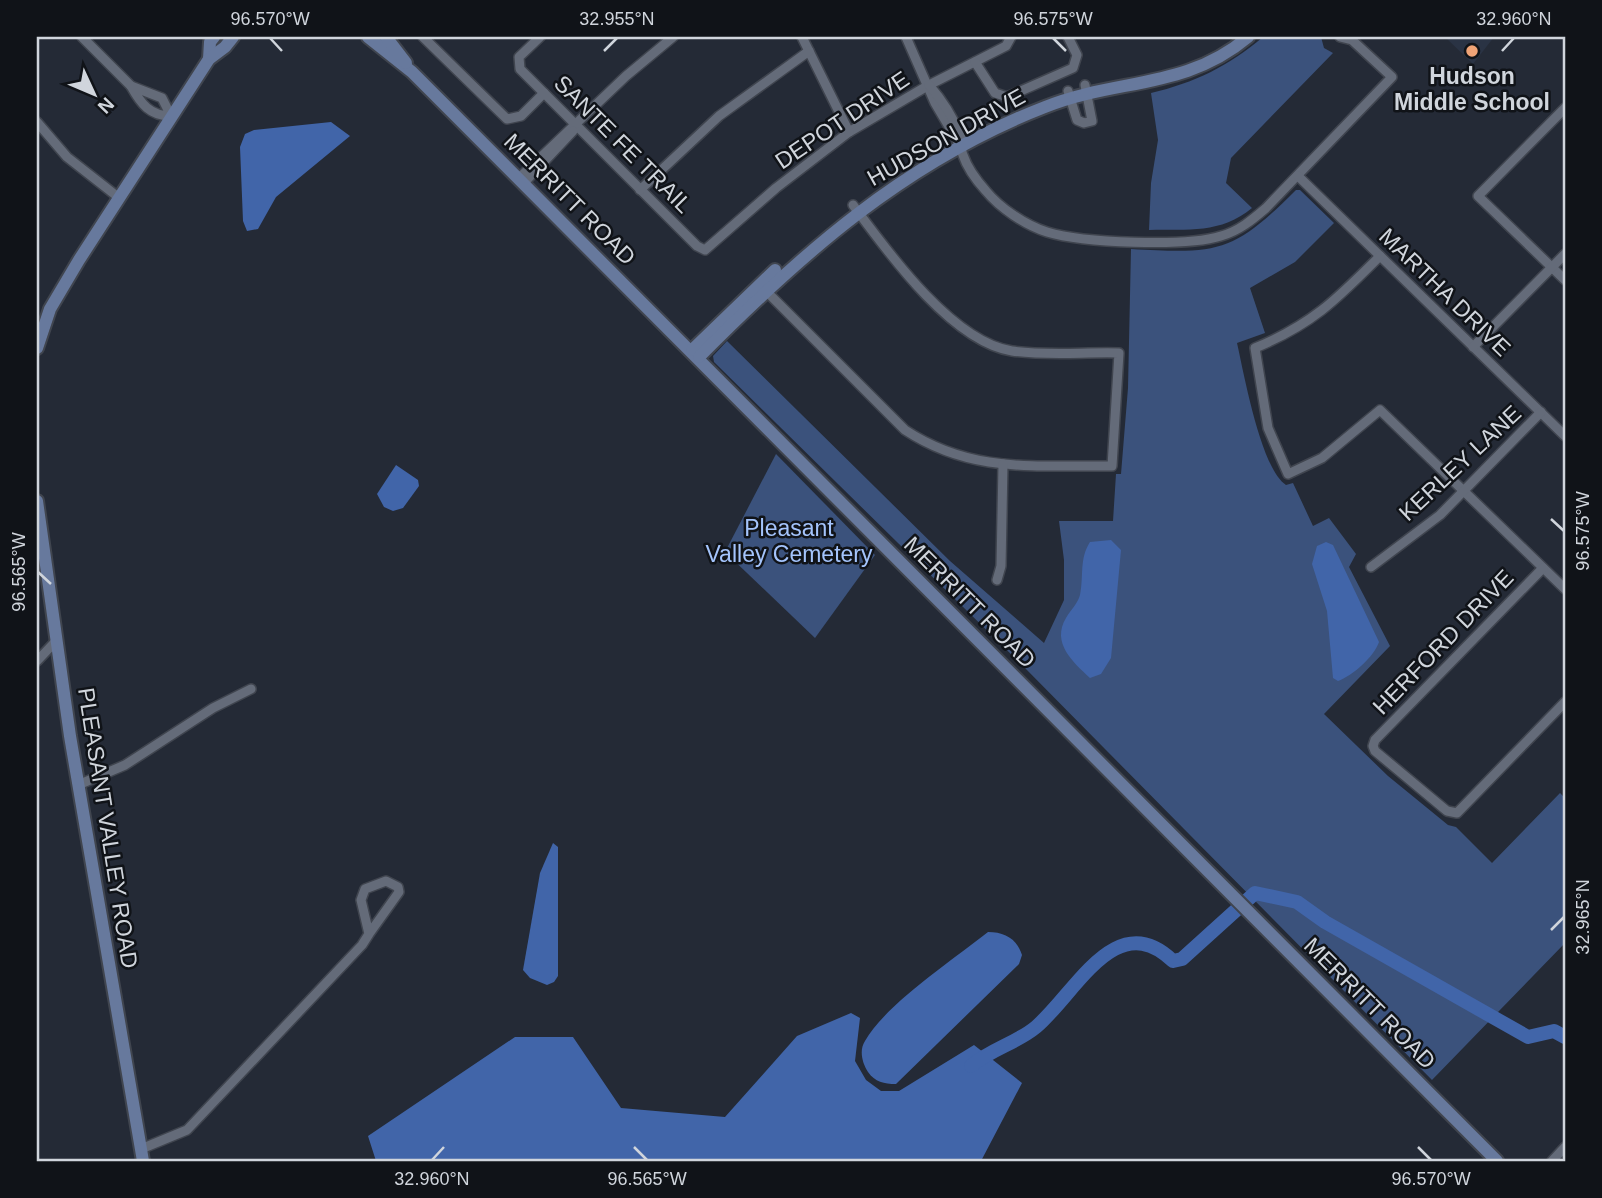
<svg xmlns="http://www.w3.org/2000/svg" width="1602" height="1198" font-family="Helvetica,sans-serif">
<style>
.built{fill:#2a3344}
.green{fill:#3b527c}
.water{fill:#4165a9}
.lines{fill:none;stroke-linecap:round;stroke-linejoin:round}
.river{stroke:#4165a9;stroke-width:14}
.street-casing{stroke:#40454f;stroke-width:12}
.secondary-casing{stroke:#40454f;stroke-width:16}
.street{stroke:#646b79;stroke-width:9}
.secondary{stroke:#67799d;stroke-width:12}
.ticks{fill:none;stroke:#d0d5dc;stroke-width:2.5}
.poi-dot{fill:#efa376;stroke:#101318;stroke-width:2.5}
.labels{text-anchor:middle;stroke-width:5;stroke-linejoin:round;paint-order:stroke}
.poi-label{font-size:23px;font-weight:bold;fill:#d0d5dc;stroke:#101318}
.street-label{font-size:23px;fill:#d0d5dc;stroke:#101318}
.park-label{font-size:23px;fill:#a4c4fc;stroke:#101318}
.neatline{fill:none;stroke:#d0d5dc;stroke-width:2.5}
.ticks-label{font-size:18px;text-anchor:middle;fill:#d0d5dc}
</style>
<rect width="100%" height="100%" fill="#242a36"/>
<polygon class="built" points="1445,37 1494,37 1473,64"/>
<g class="green">
<path d="M1263,37H1321L1324,48L1333,53L1231,158L1226,183L1252,208C1221,234 1188,229 1149,230L1151,183L1158,140L1151,93C1194,83 1229,66 1263,37Z"/>
<path d="M1296,190H1300L1334,223L1295,262L1250,288L1265,333L1237,343C1244,374 1261,469 1286,485L1293,483L1313,526L1329,518L1356,554L1349,567L1390,646L1324,714L1388,776L1448,825L1456,827L1492,863L1560,793L1565,798V943L1432,1080L1023,666L714,362L713,356L727,341L950,561L1044,643L1064,600V560L1059,521H1113L1116,474H1121L1128,388L1131,249C1219,254 1233,253 1296,190Z"/>
<polygon points="776,454 875,555 815,638 725,552"/>
</g>
<g class="water">
<polygon points="331,122 350,136 276,197 258,229 247,231 243,221 240,147 245,134 254,130"/>
<polygon points="396,465 418,480 419,486 403,508 393,511 384,507 377,494"/>
<path d="M1111,540L1121,550L1111,658L1101,674L1090,678C1073,662 1051,643 1066,618C1070,611 1078,603 1080,595C1084,576 1079,559 1090,542Z"/>
<path d="M1326,542L1333,545L1379,642C1374,657 1352,676 1338,681L1333,678L1327,611L1312,564L1317,546Z"/>
<polygon points="553,843 558,847 558,976 554,982 547,985 530,978 523,970 540,873"/>
<path d="M988,932C1005,932 1017,939 1022,955L1019,964L896,1084C884,1084 875,1082 868,1072C862,1063 859,1050 865,1041C887,1003 953,960 988,932Z"/>
<polygon points="851,1013 860,1018 855,1061 866,1080 881,1091 899,1091 974,1045 1022,1083 981,1161 376,1161 368,1136 515,1037 573,1037 621,1108 725,1117 797,1036"/>
</g>
<g class="lines">
<path class="river" d="M971,1066C991,1049 1017,1043 1036,1027C1076,993 1116,906 1173,961L1182,959L1255,893L1297,902L1325,922L1528,1037L1554,1031L1565,1037"/>
<defs>
<g id="street">
<polyline points="82,37 131,86"/>
<polyline points="423,37 507,119 521,116 544,93"/>
<polyline points="540,37 519,57 520,69 697,246 705,250 776,188 849,132 929,85 1006,46 1011,37"/>
<polyline points="802,37 849,132"/>
<polyline points="906,37 935,103 961,147"/>
<polyline points="975,62 995,93 1007,97 1073,68 1077,55 1068,37"/>
<path d="M929,85C942,100 953,117 960,135C963,141 960,148 963,155C967,167 977,181 986,191C1000,208 1025,225 1047,232C1083,243 1186,247 1221,236C1239,231 1252,220 1266,208L1392,77L1352,40L1340,37"/>
<path d="M131,86L162,98L171,116C150,116 141,104 131,86Z"/>
<polyline points="1068,91 1077,120 1084,123 1092,121 1085,85"/>
<polyline points="1565,108 1478,196 1565,280"/>
<polyline points="37,122 67,157 118,197"/>
<polyline points="1298,176 1565,436"/>
<polyline points="519,178 626,76 673,37"/>
<polyline points="524,183 573,131"/>
<polyline points="640,190 719,116 809,51"/>
<path d="M1380,256C1337,299 1313,324 1255,348L1268,428L1288,474L1322,458L1380,410L1565,589"/>
<path d="M765,290L905,430C972,474 1036,465 1112,466L1119,353C1084,352 1046,356 1012,351C952,342 887,251 853,205"/>
<polyline points="1473,347 1565,254"/>
<polyline points="1371,567 1440,515 1541,412"/>
<polyline points="1543,568 1375,740 1373,746 1375,751 1447,811 1457,813 1565,702"/>
<polyline points="997,580 1001,566 1003,464"/>
<polyline points="37,661 56,641"/>
<polyline points="78,785 125,765 213,708 251,689"/>
<polyline points="141,1149 187,1130 362,945 369,934 361,900 365,889 386,881 398,887 399,892 369,934"/>
<polyline points="1552,1161 1565,1147"/>
</g>
<g id="secondary">
<polyline points="368,37 412,72 1497,1161"/>
<polyline points="386,37 406,63"/>
<polyline points="209,59 210,42 214,37"/>
<polyline points="37,348 50,309 79,260 209,59 225,47 233,37"/>
<polyline points="692,350 775,270"/>
<path d="M699,357C802,253 906,161 1045,107C1117,78 1185,90 1248,37"/>
<polyline points="37,501 70,736 143,1161"/>
</g>
</defs>
<use href="#street" class="street-casing"/>
<use href="#secondary" class="secondary-casing"/>
<use href="#street" class="street"/>
<use href="#secondary" class="secondary"/>
</g>
<path class="ticks" d="M270,38L282,51M1053,38L1066,51M604,51L617,38M1502,51L1514,38M1551,519L1564,531M38,572L51,584M1551,930L1564,917M634,1147L647,1160M1418,1147L1431,1160M432,1160L444,1147"/>
<circle class="poi-dot" cx="1472" cy="51" r="7"/>
<g class="labels">
<g class="poi-label">
<text x="1472" y="84">Hudson<tspan x="1472" dy="26">Middle School</tspan></text>
</g>
<g class="street-label">
<text transform="translate(842 120) rotate(-34)" y="8">DEPOT DRIVE</text>
<text transform="translate(946 137) rotate(-29)" y="8">HUDSON DRIVE</text>
<text transform="translate(623 144) rotate(45)" y="8">SANTE FE TRAIL</text>
<text transform="translate(570 199) rotate(45)" y="8">MERRITT ROAD</text>
<text transform="translate(1445 292) rotate(44)" y="8">MARTHA DRIVE</text>
<text transform="translate(1460 463) rotate(-43)" y="8">KERLEY LANE</text>
<text transform="translate(970 602) rotate(45)" y="8">MERRITT ROAD</text>
<text transform="translate(1443 642) rotate(-46)" y="8">HERFORD DRIVE</text>
<text transform="translate(108 828) rotate(81)" y="8">PLEASANT VALLEY ROAD</text>
<text transform="translate(1370 1003) rotate(45)" y="8">MERRITT ROAD</text>
</g>
<g class="park-label">
<text x="789" y="536">Pleasant<tspan x="789" dy="26">Valley Cemetery</tspan></text>
</g>
</g>
<rect width="1602" height="1198" fill="none" stroke="#101318" stroke-width="77"/>
<g transform="translate(94 94) rotate(134)" stroke="#101318" stroke-width="5" paint-order="stroke">
<path d="M0-5L12 26L0 18L-12 26Z" fill="#d0d5dc"/>
<text y="-10" font-size="19" font-weight="bold" text-anchor="middle" fill="#d0d5dc">N</text>
</g>
<rect x="38" y="38" width="1526" height="1122" class="neatline"/>
<g class="ticks-label">
<text x="270" y="25">96.570°W</text>
<text x="617" y="25">32.955°N</text>
<text x="1053" y="25">96.575°W</text>
<text x="1514" y="25">32.960°N</text>
<text transform="translate(1583 531) rotate(-90)" y="6">96.575°W</text>
<text transform="translate(19 572) rotate(-90)" y="6">96.565°W</text>
<text transform="translate(1583 917) rotate(-90)" y="6">32.965°N</text>
<text x="432" y="1185">32.960°N</text>
<text x="647" y="1185">96.565°W</text>
<text x="1431" y="1185">96.570°W</text>
</g>
</svg>
